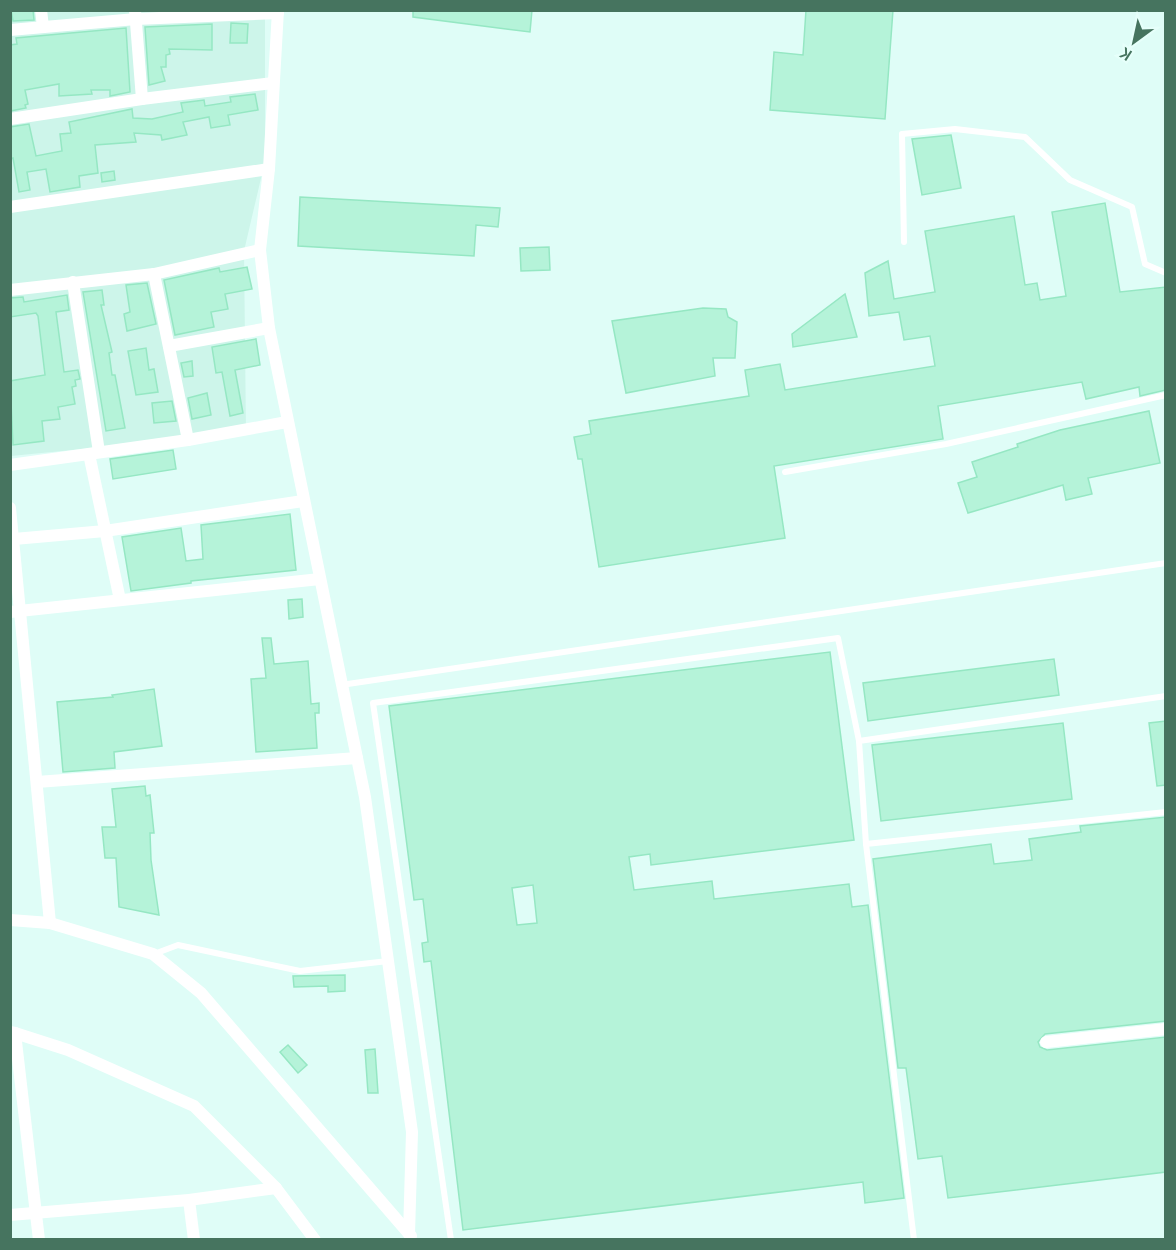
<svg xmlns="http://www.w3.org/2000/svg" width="1176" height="1250" font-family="Cabin,sans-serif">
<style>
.residential{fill:#cdf5ea}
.building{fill:#b5f3d9;stroke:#95e7c3;stroke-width:1.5;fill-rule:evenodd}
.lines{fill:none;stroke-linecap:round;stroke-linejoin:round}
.service{stroke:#fff;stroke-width:6}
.minor{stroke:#fff;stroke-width:12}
</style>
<rect width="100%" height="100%" fill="#dffdf7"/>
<polygon class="residential" points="11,11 265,11 265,161 244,251 246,433 11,456"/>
<g class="building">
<polygon points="11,10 33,10 34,20 13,21"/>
<polygon points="413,10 532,10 530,32 413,17"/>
<polygon points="806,10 893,10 885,119 770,110 774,52 803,55"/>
<polygon points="231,23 248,24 247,43 230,43"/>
<polygon points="212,24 212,50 169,49 170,54 166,55 166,67 161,67 165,81 149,85 145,27"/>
<polygon points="126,28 130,92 110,96 110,90 91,90 92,94 59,96 59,84 25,90 28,104 25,105 26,108 10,111 10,45 17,44 16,38"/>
<polygon points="255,94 258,110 228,115 230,125 211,128 209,117 183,122 187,135 162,140 161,135 134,133 136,142 95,145 98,173 79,176 80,187 50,192 46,169 27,172 30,190 19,192 13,158 10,159 10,127 29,124 36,156 62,151 60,134 71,133 69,122 132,109 133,118 152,119 183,112 181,103 204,100 205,106 231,102 230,97"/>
<polygon points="951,135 961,188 922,195 912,139"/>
<polygon points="114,171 115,180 102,182 101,173"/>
<polygon points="300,197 500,208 498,227 476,225 474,256 298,246"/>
<polygon points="1105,203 1120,292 1166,287 1166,390 1140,396 1139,387 1086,399 1082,382 938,406 943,439 774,466 785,538 599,567 582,459 578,459 574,437 591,434 589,421 749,396 745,370 780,364 785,390 935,366 930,336 904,340 899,312 869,316 865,273 888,261 894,299 935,292 925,231 1014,216 1025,285 1037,283 1040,300 1066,296 1052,212"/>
<polygon points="549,247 550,270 521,271 520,248"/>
<polygon points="247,267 252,289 225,294 228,309 211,312 214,327 175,335 164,280 219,268 220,272"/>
<polygon points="147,283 156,324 127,331 124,314 130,312 126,285"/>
<polygon points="102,290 104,305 101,305 112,352 109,353 112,375 115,375 125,428 106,431 83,292"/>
<polygon points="845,294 857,337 793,347 792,334"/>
<polygon points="67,295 69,310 56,312 64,372 78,370 80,379 75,380 76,386 72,387 75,404 58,407 60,419 42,421 44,441 13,445 10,381 45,375 38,316 36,313 10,317 10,298 23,297 24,302"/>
<polygon points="703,308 726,309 728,317 737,322 735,358 713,358 715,376 626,393 612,321"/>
<polygon points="256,339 260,365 235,370 243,413 230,416 222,372 216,373 212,347"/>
<polygon points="146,348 149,370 154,369 158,392 136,395 128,351"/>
<polygon points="192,361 193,376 184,377 181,363"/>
<polygon points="207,393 211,415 192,419 188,398"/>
<polygon points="172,401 176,421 154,423 152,403"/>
<polygon points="1149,411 1160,463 1088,478 1092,494 1066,500 1063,485 968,513 958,483 977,477 972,462 1018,447 1017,444 1060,430"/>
<polygon points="173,450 176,469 113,479 110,459"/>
<polygon points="290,514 296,570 191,581 191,583 131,591 122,537 181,528 186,561 203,559 201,525"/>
<polygon points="302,599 303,617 289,619 288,600"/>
<polygon points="262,638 271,638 274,664 308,661 311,704 319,703 319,713 315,713 317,748 256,752 251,679 266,678"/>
<path d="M830,652L854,840L651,865L650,854L629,857L634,890L712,881L714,899L849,884L852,907L868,905L904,1198L865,1203L863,1182L463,1230L431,961L424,962L422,943L428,942L423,899L414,900L389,706ZM533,885L537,923L517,925L512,888Z"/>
<polygon points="1054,659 1059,695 868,721 863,683"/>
<polygon points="154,689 162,746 114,752 115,768 63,772 57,702 113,697 112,695"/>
<polygon points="1166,721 1166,785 1157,786 1149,723"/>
<polygon points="1063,723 1072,799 881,821 872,745"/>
<polygon points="145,786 146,796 150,795 154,833 150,833 151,860 159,915 119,907 116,858 105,858 102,827 116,827 112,789"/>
<polygon points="1166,817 1166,1021 1045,1034 1038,1042 1040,1047 1047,1050 1166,1037 1166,1172 948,1198 942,1156 918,1159 906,1068 898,1068 873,859 991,844 994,864 1032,860 1029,839 1081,832 1080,826"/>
<polygon points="345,975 345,991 328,992 328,986 294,987 293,976"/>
<polygon points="288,1045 307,1065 298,1073 280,1052"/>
<polygon points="375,1049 378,1093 368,1093 365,1050"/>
</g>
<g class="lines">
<g class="service">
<polyline points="904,242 902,134 955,129 1025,137 1070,180 1132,207 1145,264 1166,273"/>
<polyline points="785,472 946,444 1166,395"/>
<polyline points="341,685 1166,563"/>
<polyline points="859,741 1166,696"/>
<polyline points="866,844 1166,812"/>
<polyline points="154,954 178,945 300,971 388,961"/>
<polyline points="451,1240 373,703 838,638 859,741 866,844 914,1240"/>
</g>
<g class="minor">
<polyline points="41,10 43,27"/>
<polyline points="135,10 142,99"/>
<polyline points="278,10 269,169 260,250 269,328 365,797 412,1132 409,1234"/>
<polyline points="10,30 136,19 278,13"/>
<polyline points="10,119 142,99 273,83"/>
<polyline points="10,207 269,169"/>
<polyline points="154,274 188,440"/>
<polyline points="73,282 99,452"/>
<polyline points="10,290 154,274 260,250"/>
<polyline points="169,346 269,328"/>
<polyline points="89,454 120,600"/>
<polyline points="10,465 188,440 287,422"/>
<polyline points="10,508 50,923"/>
<polyline points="14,539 105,531 303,501"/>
<polyline points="10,612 320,579"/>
<polyline points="37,782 357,758"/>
<polyline points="10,920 50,923 153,954 201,993 411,1236"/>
<polyline points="10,1032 15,1033 39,1240"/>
<polyline points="15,1033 68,1050 194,1106 276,1188 315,1240"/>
<polyline points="1046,1042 1166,1029"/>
<polyline points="189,1200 194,1240"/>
<polyline points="10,1215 189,1200 276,1188"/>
</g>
</g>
<rect width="1176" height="1250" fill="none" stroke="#46745f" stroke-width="24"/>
<g transform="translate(1134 42) rotate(213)" stroke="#e6fffa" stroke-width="4.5" paint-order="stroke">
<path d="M0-4.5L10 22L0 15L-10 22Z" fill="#46745f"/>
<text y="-9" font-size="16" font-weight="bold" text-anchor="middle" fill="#46745f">K</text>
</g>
</svg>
